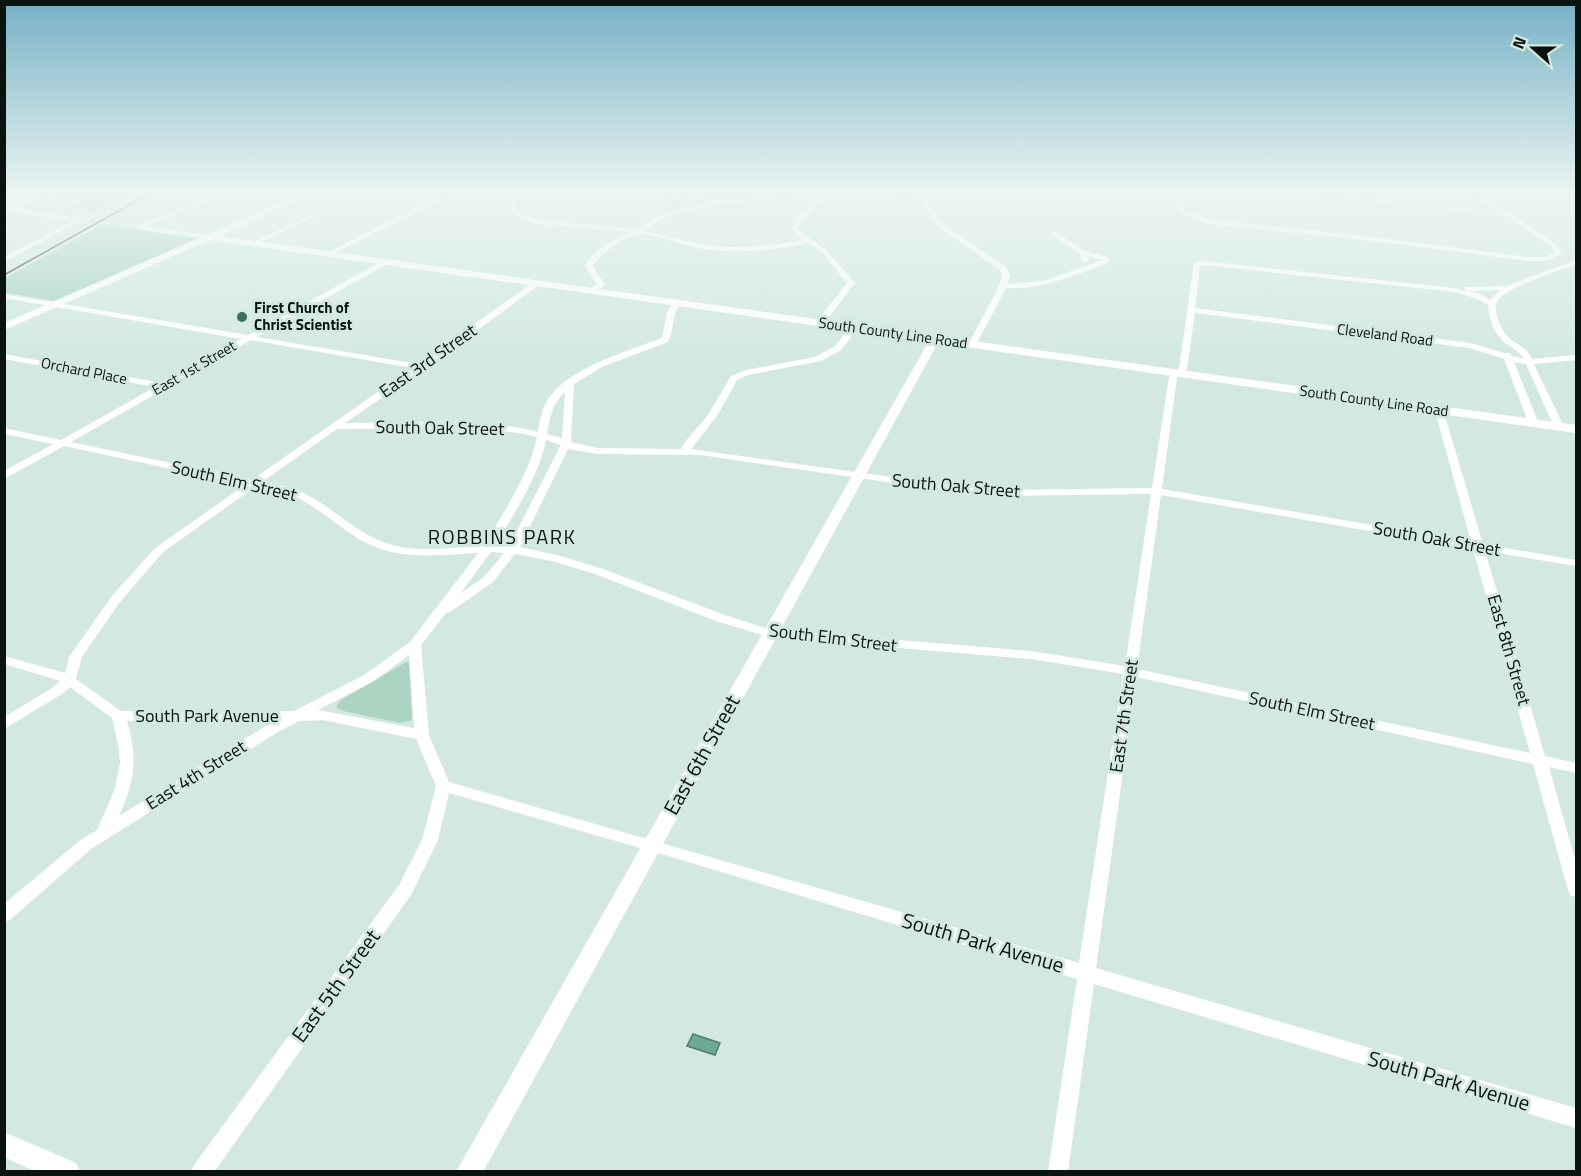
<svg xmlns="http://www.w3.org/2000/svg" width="1581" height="1176" font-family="'Titillium Web',sans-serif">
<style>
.green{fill:#abd4c3}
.water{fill:#6cab93;stroke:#4f7d6c;stroke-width:1.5}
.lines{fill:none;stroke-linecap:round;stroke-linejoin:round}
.minor{fill:#fff;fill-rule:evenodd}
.tertiary{fill:#fff;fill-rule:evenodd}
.secondary{fill:#fff;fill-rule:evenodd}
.rail{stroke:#333d39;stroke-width:1.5}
.poi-dot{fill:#36725d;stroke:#d3e9e0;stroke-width:2}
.labels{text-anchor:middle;stroke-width:6;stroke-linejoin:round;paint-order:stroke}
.far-poi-label{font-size:15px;font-weight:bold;fill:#0b1310;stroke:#d3e9e0;text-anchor:start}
.far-street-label{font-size:15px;fill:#0b1310;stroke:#d3e9e0}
.street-label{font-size:18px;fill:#0b1310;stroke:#d3e9e0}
.neighbourhood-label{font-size:20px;letter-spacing:1.5px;fill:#0b1310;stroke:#d3e9e0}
.near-street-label{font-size:21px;fill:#0b1310;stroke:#d3e9e0}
</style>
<rect width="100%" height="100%" fill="#d3e9e0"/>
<g class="green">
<polygon points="57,194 133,194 97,212 63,208 79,200 52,196"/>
<polygon points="665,197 716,202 673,210 667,209 658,202"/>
<polygon points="103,224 198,239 55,301 5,293 4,279"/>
<polygon points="406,662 409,663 412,720 400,723 343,711 336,707 341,700"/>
</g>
<polygon class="water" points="693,1034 720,1043 715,1055 687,1046"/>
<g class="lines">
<g class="minor">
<polygon points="46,194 55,194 15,208 84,219 4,262 4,257 74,220 4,211 4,207"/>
<polygon points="215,194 224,194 145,227 209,235 212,237 211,238 139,230 135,227"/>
<polygon points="328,194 358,194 355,196 331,196"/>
<polygon points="410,194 417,194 429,202 445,194 453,194 331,255 327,255 327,253 424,204"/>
<path d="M511,194H517L515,211L539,220L637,229L665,212L715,202L640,194C669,194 699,199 728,199C757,200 787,194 816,194L729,203L669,215L644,231C662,235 681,240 700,244C734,250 769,246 803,240L796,234L792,228L797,217L824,194H831L802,219L798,228L801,232L826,250L855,283L826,321L817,325L813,323L820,317L847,283L822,252L808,243C772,250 735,255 698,248C683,245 654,234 640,234C627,234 598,255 593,267L605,284L596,293H590V289L597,284L585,267C594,247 614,240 632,232L538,224L510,213Z"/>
<path d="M877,194L922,197L924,194H930L927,199L941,223L1006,267L1010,275L1007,284L1043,281L1102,260L1088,256L1089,262H1083L1080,254L1052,234V232H1056L1085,251L1110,258L1108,263C1074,275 1042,290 1006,288L976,345L969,347L968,345L999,286L1002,275L1000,270L936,225L922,201Z"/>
<polygon points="1026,194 1032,194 1025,205 1021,205"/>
<polygon points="1168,194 1174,194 1184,210 1211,220 1381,238 1528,257 1545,257 1554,253 1552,247 1506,215 1293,194 1316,194 1500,212 1469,194 1477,194 1511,213 1557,245 1562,254 1546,261 1528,261 1381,242 1210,224 1180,212"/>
<polygon points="313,214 318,215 256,244 251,243"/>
<path d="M384,260L388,262L387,264L257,337L418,364L535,281L542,283L424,369L345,423C409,423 476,416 538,432C540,419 542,407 550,396C572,367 628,351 662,338L667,312L674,301H677L681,303C671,315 675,329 668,342L604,366L574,384L571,442L598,448L681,449L685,442L708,415L731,376L746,370L815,357L835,346L851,326H854L858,328L841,350L821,361L748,375L737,380L717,416L691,449L970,488L1004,490L1152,488L1169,377L1179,368L1194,263L1204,261L1454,288L1465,291V287H1468L1507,286L1576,260V264C1561,270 1502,289 1497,302C1493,312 1501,330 1508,337C1516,345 1527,347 1532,359L1576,355V360L1534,364L1564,427L1562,429L1559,430L1554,427L1526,364L1514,362L1539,424L1534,427L1529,424L1504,359L1470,348L1195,313L1187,369L1177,378L1162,489L1471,542L1435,411L1437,409H1443L1483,544L1576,560V566L1485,551L1545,756L1576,763V773L1549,767L1576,863V897L1570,895L1568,890L1533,764L1136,677L1096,968L1576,1108V1128L1094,984L1068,1172H1048L1077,979L675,858L449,793L438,840L411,895L214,1172H191L194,1165L399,885L422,840L436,786L416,739L323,720L299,721L276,733L91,849L10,920L4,922V904L79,841L97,830L115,789L120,763L119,750L112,718L70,687L62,694L4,729V717L52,688L60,681L4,664V656L65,673L69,657L112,596L155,548L245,485L64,446L4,479V471L53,444L4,434V428L61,440L155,387L4,359V354L162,383L241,339L4,298V294L248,335ZM1204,265L1454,292L1475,298L1488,305C1489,317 1493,332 1502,340C1509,347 1519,350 1524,359L1512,356L1510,353H1504L1471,343L1195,308L1200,266ZM1500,290L1490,300L1481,294L1468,291ZM251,340L412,368L252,480L71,442ZM565,392L562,438L547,434C550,417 552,404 565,392ZM466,428L520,433L537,437C529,476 503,512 484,546C452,547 417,554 386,543C356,533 335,509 307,495C293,487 278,485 262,482L337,429ZM546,440L561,445L509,546H495C514,513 539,477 546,440ZM568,449L598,454L700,455L970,494L1004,496L1151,494L1125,666L1031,651L769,629L725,615L603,569L561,556L520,547ZM255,487C270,490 286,492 300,499C327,513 348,537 378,548C410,560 445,554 478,553L410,642L364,675L294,711L233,713L121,711L76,679L82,657L120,602L163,552ZM1161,495L1473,549L1530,753L1137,669ZM491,552L504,553L485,576L460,594ZM515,554L552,561L595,574L716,621L769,637L1031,659L1123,674L1079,963L449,782L429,735L421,645L446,613L450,612L493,582ZM409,655L414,728L318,710L374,681ZM127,721L233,723L274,721L119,816C135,781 138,758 127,721Z"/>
</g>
<g class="tertiary">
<polygon points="935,336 940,339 483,1172 456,1172 930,339"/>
<polygon points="4,1132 76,1163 80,1172 36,1172 4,1157"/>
</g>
<polygon class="secondary" points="300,194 311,194 220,236 1576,425 1576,433 210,240 4,330 4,323"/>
<polyline class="rail" points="4,275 149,194"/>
</g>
<linearGradient id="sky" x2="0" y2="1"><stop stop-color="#76b0c6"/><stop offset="0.54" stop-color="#ebf5f1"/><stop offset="1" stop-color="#ebf5f1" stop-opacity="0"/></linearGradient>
<rect width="1581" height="359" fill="url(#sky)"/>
<circle class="poi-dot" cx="242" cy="317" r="6"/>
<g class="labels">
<g class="far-poi-label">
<text x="254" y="313">First Church of<tspan x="254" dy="17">Christ Scientist</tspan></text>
</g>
<g class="far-street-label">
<text transform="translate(893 333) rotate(8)" y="5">South County Line Road</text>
<text transform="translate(1385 335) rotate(7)" y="5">Cleveland Road</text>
<text transform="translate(194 368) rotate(-30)" y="5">East 1st Street</text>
<text transform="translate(84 371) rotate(11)" y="5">Orchard Place</text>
<text transform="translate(1374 401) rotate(8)" y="5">South County Line Road</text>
</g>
<g class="street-label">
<text transform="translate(428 361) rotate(-35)" y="6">East 3rd Street</text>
<text transform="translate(440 428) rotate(1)" y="6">South Oak Street</text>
<text transform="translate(234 481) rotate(13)" y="6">South Elm Street</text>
<text transform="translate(956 486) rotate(5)" y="6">South Oak Street</text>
<text transform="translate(1437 539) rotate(10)" y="6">South Oak Street</text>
<text transform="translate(833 638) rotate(7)" y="6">South Elm Street</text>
<text transform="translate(1509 650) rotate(74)" y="6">East 8th Street</text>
<text transform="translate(1312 711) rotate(12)" y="6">South Elm Street</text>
<text x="207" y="722">South Park Avenue</text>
<text transform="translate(1124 716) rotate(-82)" y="6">East 7th Street</text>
<text transform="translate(196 775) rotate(-32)" y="6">East 4th Street</text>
</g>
<g class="neighbourhood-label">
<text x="502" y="544">ROBBINS PARK</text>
</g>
<g class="near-street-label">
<text transform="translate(702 755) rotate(-61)" y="7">East 6th Street</text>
<text transform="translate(983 943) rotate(16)" y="7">South Park Avenue</text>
<text transform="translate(336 986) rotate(-54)" y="7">East 5th Street</text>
<text transform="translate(1449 1081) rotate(16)" y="7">South Park Avenue</text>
</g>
</g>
<rect width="1581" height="1176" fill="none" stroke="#0b1310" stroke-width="12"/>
<g transform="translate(1533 48) rotate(291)" stroke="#d3e9e0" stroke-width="4.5" paint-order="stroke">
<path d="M0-4.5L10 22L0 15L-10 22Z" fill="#0b1310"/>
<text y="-9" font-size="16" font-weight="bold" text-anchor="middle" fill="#0b1310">N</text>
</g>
</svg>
